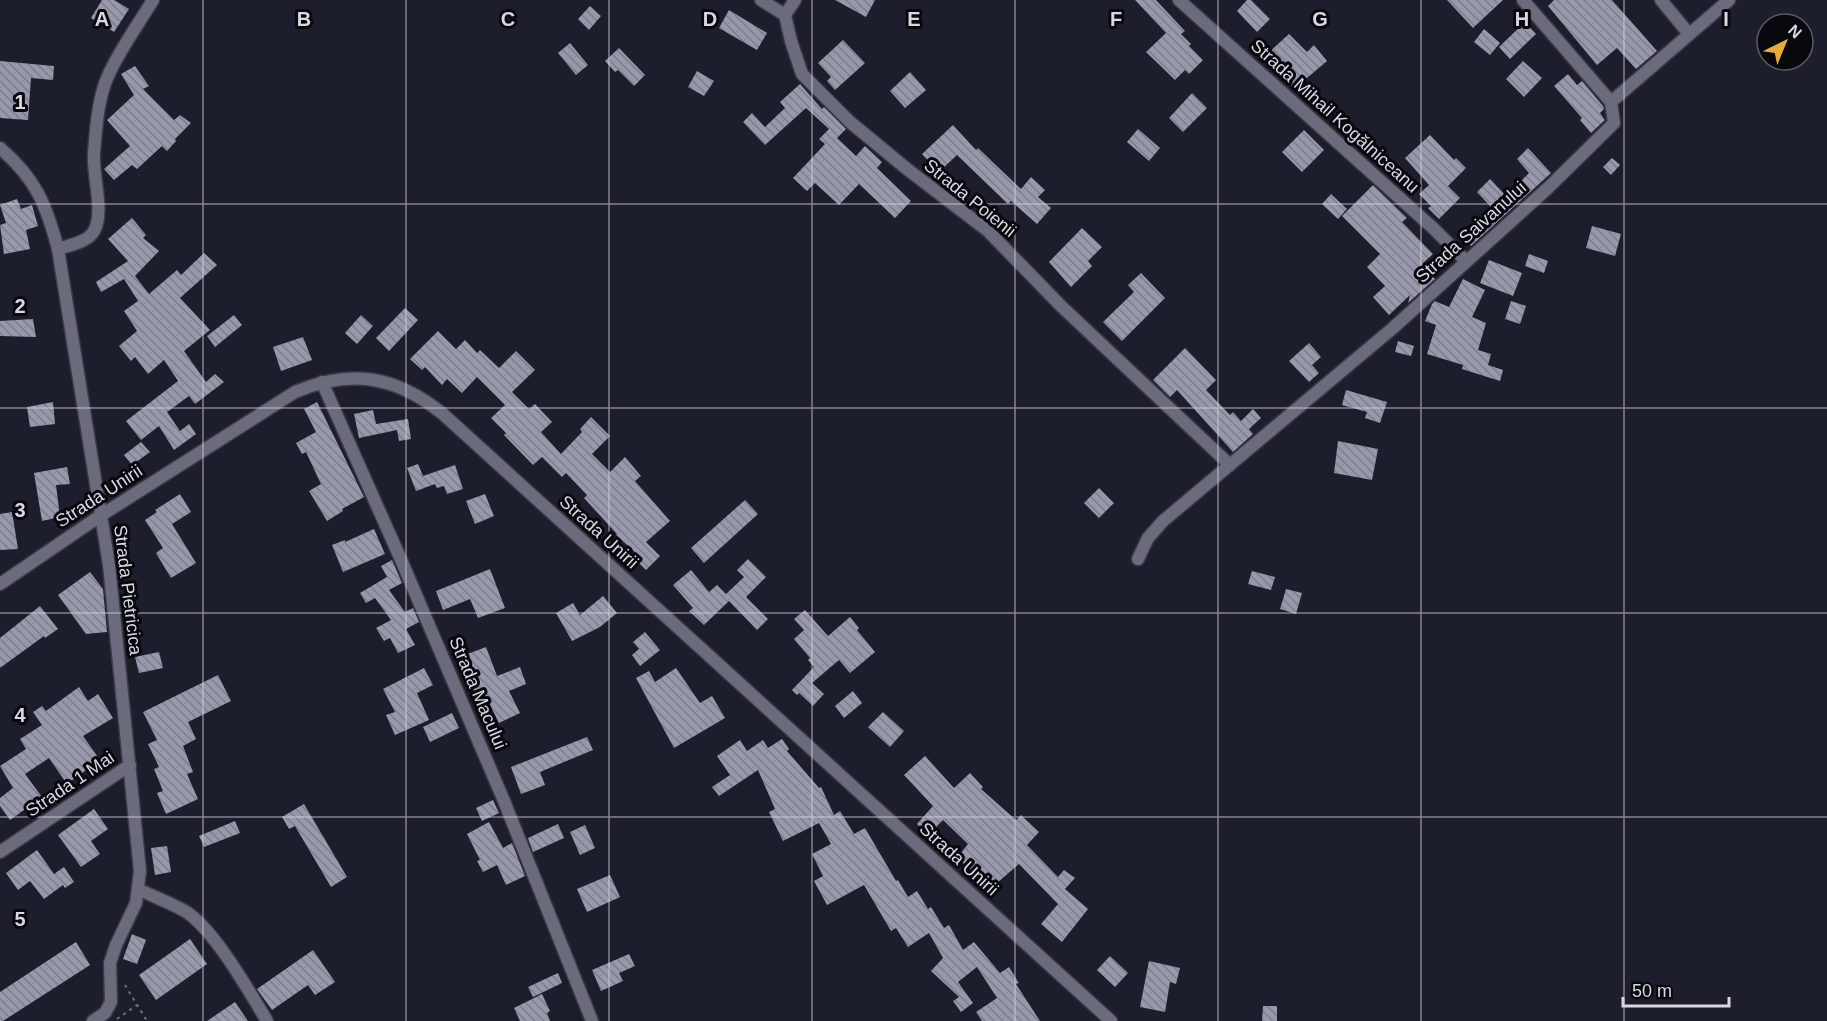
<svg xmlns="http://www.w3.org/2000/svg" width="1827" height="1021" font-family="Helvetica,sans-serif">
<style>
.building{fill:url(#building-back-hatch)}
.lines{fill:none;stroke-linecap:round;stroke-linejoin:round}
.minor-casing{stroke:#3a3a45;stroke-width:15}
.path{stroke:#70717e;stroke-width:2;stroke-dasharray:3 4.5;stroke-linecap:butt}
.minor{stroke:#6a6b7c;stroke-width:12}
.grid{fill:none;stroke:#d7d8e2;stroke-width:1.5;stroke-opacity:0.55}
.labels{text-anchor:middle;stroke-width:6;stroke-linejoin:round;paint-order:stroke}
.street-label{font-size:18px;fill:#d7d8e2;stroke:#08090f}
.grid-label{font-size:20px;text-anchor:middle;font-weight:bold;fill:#d7d8e2;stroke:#08090f;stroke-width:6;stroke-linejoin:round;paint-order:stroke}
</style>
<defs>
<pattern id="building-back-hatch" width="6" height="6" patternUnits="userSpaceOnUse" patternTransform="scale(1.5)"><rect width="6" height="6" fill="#9798ab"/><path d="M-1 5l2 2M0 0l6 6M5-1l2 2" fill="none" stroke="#7d7e8c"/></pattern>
</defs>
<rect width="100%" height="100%" fill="#1d1e2c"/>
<g class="building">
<polygon points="102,0 114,0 129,9 114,32 91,18"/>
<polygon points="835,0 875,0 866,17"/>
<polygon points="1135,0 1156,0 1185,31 1181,34 1191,44 1189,46 1203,60 1189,74 1185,70 1175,80 1146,52 1166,33"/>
<polygon points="1247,0 1251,0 1270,19 1257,32 1237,11"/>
<polygon points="1447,0 1503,0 1473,28"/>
<polygon points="1554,0 1612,0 1657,51 1636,69 1617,48 1597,65 1548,6"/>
<polygon points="590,6 601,16 589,30 578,19"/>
<polygon points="729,10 767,33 757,50 719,28"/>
<polygon points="1525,22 1536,34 1510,59 1499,47"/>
<polygon points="1484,29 1500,43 1490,55 1474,42"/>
<polygon points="1289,34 1307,52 1314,45 1327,61 1294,89 1281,74 1285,71 1268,53"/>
<polygon points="843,40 865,63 835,90 827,81 831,77 818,63"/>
<polygon points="570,43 588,65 576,75 558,53"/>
<polygon points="619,48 645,75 634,86 618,70 615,72 605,61"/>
<polygon points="0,61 54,66 53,80 31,78 28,120 0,118"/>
<polygon points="1523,61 1542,78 1524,97 1506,79"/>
<polygon points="135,66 149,86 143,89 174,120 180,115 191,123 175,139 176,141 167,151 162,146 137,169 132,165 114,180 104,169 130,146 107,120 134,95 121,74"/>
<polygon points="697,71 714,81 704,96 688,87"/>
<polygon points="910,72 926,90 905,108 890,91"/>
<polygon points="1568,74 1577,85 1582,81 1603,106 1604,109 1600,113 1605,120 1591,133 1580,120 1582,118 1554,86"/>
<polygon points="800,84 822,109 824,107 846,129 837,138 856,156 865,146 882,162 877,168 911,201 895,218 859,184 839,205 815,183 807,191 793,178 825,144 819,139 829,129 806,108 765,145 743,122 752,113 765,127 785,108 780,102"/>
<polygon points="1192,93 1207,108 1183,132 1169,118"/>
<polygon points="953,125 976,150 978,148 1021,189 1031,177 1045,190 1038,197 1051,208 1037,224 1011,201 1008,204 957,155 939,172 922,154"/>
<polygon points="1138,129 1160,148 1149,161 1127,142"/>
<polygon points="1304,130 1324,150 1302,172 1282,152"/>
<polygon points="1430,135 1454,160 1456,158 1466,168 1448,186 1460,198 1439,219 1428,208 1431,206 1419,194 1429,185 1405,158"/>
<polygon points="1528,148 1551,173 1471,246 1461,235 1491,207 1477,192 1490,179 1506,196 1529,173 1517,159"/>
<polygon points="1612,158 1620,165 1611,175 1603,167"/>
<polygon points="1373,185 1407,218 1402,222 1433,254 1422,264 1435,279 1408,303 1410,295 1389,315 1373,297 1385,286 1367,267 1380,254 1342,216"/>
<polygon points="1331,194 1347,209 1338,219 1322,204"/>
<polygon points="17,199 21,209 32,205 38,226 26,230 30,249 4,254 0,225 6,223 0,205"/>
<polygon points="132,218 146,235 143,238 159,251 135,276 149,294 177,270 181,275 204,253 217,265 180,298 210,330 184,351 206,382 215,374 224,382 195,404 189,396 167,412 180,431 189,424 196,434 174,450 159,426 141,440 126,421 178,381 164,360 148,374 135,357 131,361 119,346 137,331 124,311 138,301 124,279 101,292 96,282 128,261 108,239"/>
<polygon points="1592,226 1621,234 1615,256 1586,248"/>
<polygon points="1082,228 1102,247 1088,261 1092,266 1071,287 1049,262"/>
<polygon points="1529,254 1548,261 1544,273 1525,266"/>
<polygon points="1489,260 1522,273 1513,296 1480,283"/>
<polygon points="1141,273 1165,298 1122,341 1103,322 1134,292 1128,285"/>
<polygon points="1463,279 1485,290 1472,317 1486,323 1478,350 1491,354 1488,365 1503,370 1500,381 1462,369 1463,365 1427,354 1436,325 1425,321 1432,304 1435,301 1449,307"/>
<polygon points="1511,301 1526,306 1520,324 1505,319"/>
<polygon points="405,308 418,320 389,351 376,338"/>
<polygon points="234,315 242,325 215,347 207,336"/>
<polygon points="361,315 373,326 357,344 345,333"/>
<polygon points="33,319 36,337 0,336 0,321"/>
<polygon points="438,331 456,349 465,340 477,353 480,350 499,368 516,351 535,370 512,392 529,409 535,404 552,422 541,432 561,454 582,432 580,429 591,417 610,436 592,454 610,472 625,457 641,476 635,481 670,521 646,542 660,556 646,570 632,556 636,553 616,535 617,534 584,498 587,495 566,473 562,477 542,457 533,465 504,435 506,433 491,418 505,405 477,377 462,393 447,379 442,385 425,367 422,370 410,359"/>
<polygon points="303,337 312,360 281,371 273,347"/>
<polygon points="1398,341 1414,346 1411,356 1395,352"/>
<polygon points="1309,343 1321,357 1312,365 1319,373 1309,382 1289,361"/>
<polygon points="1185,348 1216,380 1206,390 1230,415 1233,412 1241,421 1253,409 1261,418 1249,429 1253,434 1233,452 1177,390 1170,397 1153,380"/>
<polygon points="1346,390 1387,402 1380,423 1365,418 1367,412 1342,405"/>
<polygon points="53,402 55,424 30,427 27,407"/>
<polygon points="317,402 364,497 342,509 343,511 327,521 309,491 321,484 306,452 302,454 296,443 316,432 304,409"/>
<polygon points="373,410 376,424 408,419 411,439 399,441 397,430 359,438 354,414"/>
<polygon points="1338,441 1378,449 1372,480 1334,473"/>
<polygon points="141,442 150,452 132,465 124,455"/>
<polygon points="418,464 423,476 455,465 463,489 447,494 444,486 437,488 435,484 416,491 407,468"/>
<polygon points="67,467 70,484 56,485 60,517 42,521 34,473"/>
<polygon points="1099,488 1114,503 1099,518 1084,503"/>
<polygon points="180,494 191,512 172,524 196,563 171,578 156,553 163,548 145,520 157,512 155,510"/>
<polygon points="485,494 494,516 475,524 466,501"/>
<polygon points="745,500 758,514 704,563 691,548"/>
<polygon points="12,512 18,549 0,550 0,514"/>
<polygon points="374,529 385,554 343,572 332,545 345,540 345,542"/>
<polygon points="748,559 766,577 746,597 768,619 757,630 729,601 704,625 689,611 693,608 673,585 691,570 709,592 717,585 726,594 744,577 737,570"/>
<polygon points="392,560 402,583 389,590 405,612 413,608 419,622 406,629 415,645 398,653 390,638 384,641 376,628 391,620 375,598 366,603 360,593 387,577 381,566"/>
<polygon points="490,569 505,608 478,618 470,599 443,610 436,591"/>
<polygon points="1252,571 1275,577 1271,590 1248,584"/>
<polygon points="90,572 103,589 107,632 86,634 58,595"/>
<polygon points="1286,589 1302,593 1296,614 1280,609"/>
<polygon points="603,596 617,613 600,627 572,641 556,613 573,603 580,615"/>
<polygon points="40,606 58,629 45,638 44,636 0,668 0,638"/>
<polygon points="805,610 828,636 850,617 859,628 857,630 875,652 850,673 839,660 812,683 824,694 813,706 799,693 797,695 792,690 814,667 808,660 810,658 794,639 804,630 794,619"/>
<polygon points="645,632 660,650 640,666 632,655 639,649 633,642"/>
<polygon points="486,647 497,676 520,667 526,684 509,691 520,713 499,723 487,699 479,703 468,676 465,678 457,658"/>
<polygon points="159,652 163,668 139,673 135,657"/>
<polygon points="424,668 433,685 417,693 429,720 395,735 386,715 395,712 383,689"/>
<polygon points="676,668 700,703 712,696 725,718 674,748 636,678 649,671 655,682"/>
<polygon points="218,675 231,701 188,722 196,739 183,746 193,772 187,774 198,799 166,814 157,793 163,791 154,769 159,767 148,744 157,740 143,712"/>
<polygon points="79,687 88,701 98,694 113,718 83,736 100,760 67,784 49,758 25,774 42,797 10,820 0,806 0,798 13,788 0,766 26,749 20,739 42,725 33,712 42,706 46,711"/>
<polygon points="853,691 862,703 844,718 835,706"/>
<polygon points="883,712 904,731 890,747 868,727"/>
<polygon points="452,713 459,728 430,742 423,727"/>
<polygon points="587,737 593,750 540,772 545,785 521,794 511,767"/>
<polygon points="782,739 789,749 787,751 819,788 821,787 834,815 840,811 854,834 865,828 896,881 898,880 908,897 917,891 928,909 931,907 944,928 949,925 963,950 974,942 1000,973 1009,967 1019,983 1016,984 1040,1021 982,1021 976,1012 997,998 977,967 958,982 973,1003 961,1012 953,1001 959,997 931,971 943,958 929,933 908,947 896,928 891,931 864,885 827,905 814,881 823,876 812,854 831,844 819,823 783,841 769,812 775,809 758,770 719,796 712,787 730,775 717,756 740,740 747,751 763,740 768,748"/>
<polygon points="925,756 954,788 970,773 983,787 981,789 1016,820 1021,815 1039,832 1027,845 1058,877 1064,870 1075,878 1065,889 1088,909 1062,942 1041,924 1058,904 1019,864 990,889 977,875 957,858 968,844 943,820 928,835 917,824 933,806 904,775"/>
<polygon points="493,800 499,813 482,821 476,808"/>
<polygon points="304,804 347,877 331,887 295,826 289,829 282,817"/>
<polygon points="94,809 108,829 91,841 100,854 81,867 58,835"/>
<polygon points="235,821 240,833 204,847 199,836"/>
<polygon points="489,822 503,848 512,843 525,876 506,885 497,865 483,872 477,861 480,860 467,834"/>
<polygon points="558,824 564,838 533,852 528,838"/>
<polygon points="585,825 595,848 580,855 570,832"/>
<polygon points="167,846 171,872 155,875 151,848"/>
<polygon points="37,850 54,874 64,867 74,882 65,888 63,885 44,899 30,881 18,890 6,873"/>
<polygon points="610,875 620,897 587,912 577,889"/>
<polygon points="132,934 146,940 137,964 123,959"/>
<polygon points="190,939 207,964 156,1000 139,975"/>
<polygon points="76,942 90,965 3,1021 0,1021 0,992"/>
<polygon points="313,950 335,982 315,995 308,985 272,1010 257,989"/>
<polygon points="629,954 635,966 619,973 623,981 601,991 592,970"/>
<polygon points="1110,956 1128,973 1115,987 1097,970"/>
<polygon points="1149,961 1180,968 1176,984 1170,982 1165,1012 1140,1007"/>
<polygon points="558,973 562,983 533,997 528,987"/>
<polygon points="542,994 550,1011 547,1013 550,1021 520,1021 514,1008"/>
<polygon points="235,1002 248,1021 207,1021"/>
<polygon points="1263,1006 1277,1006 1277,1021 1262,1021"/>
</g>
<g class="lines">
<defs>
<g id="minor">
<polyline points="761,0 785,15 791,41 802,74 850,122 907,169 988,231 1061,306 1230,465"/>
<polyline points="1179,0 1433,228 1466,261"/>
<polyline points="1661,0 1689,34"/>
<polyline points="785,15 795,0"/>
<polyline points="1611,102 1729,0"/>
<path d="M0,148C36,179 46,204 58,249L109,565L140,871L136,903L116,945L110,963L111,1002L105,1013L93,1021"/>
<path d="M58,249C70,245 88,242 94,231C105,212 92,175 94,153C96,128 98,98 108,76C120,49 138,25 153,0"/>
<polyline points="322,382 402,562 504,801 592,1021"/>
<polyline points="1138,559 1148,538 1163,521 1393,328 1549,187 1614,123 1611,102 1523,0"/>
<path d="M0,584L100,516L295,392C351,368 396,376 443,414L1111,1021"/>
<polyline points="0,852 130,765"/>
<path d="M138,889C152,896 176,905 188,913C216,933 249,991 267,1021"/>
</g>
</defs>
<use href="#minor" class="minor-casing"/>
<g class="path">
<polyline points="125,985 147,1021"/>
<polyline points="117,1019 137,1005"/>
</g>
<use href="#minor" class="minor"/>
</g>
<path class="grid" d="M203,0V1021M406,0V1021M609,0V1021M812,0V1021M1015,0V1021M1218,0V1021M1421,0V1021M1624,0V1021M0,204H1827M0,408H1827M0,613H1827M0,817H1827"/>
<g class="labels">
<g class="street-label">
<text transform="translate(1335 116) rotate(42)" y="6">Strada Mihail Kogălniceanu</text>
<text transform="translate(970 198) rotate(39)" y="6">Strada Poienii</text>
<text transform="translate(1471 232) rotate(-42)" y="6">Strada Saivanului</text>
<text transform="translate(99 496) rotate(-33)" y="6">Strada Unirii</text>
<text transform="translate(599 532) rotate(42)" y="6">Strada Unirii</text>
<text transform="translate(128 590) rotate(83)" y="6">Strada Pietricica</text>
<text transform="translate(478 693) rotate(67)" y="6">Strada Macului</text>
<text transform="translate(70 784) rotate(-34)" y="6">Strada 1 Mai</text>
<text transform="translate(959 859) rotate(42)" y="6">Strada Unirii</text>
</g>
</g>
<g class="grid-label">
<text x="102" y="26">A</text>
<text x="304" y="26">B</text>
<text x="508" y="26">C</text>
<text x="710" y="26">D</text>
<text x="914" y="26">E</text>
<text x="1116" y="26">F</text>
<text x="1320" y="26">G</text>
<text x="1522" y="26">H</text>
<text x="1726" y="26">I</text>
<text x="20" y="109">1</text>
<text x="20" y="313">2</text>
<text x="20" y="517">3</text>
<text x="20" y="722">4</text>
<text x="20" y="926">5</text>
</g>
<g transform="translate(1785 42) rotate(43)"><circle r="28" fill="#08090f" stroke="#5b5c63" stroke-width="1.5"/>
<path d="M0-4.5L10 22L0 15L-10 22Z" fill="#eaaa38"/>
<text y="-9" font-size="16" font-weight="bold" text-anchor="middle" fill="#d7d8e2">N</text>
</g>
<path d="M1623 997v9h106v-9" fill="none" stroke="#d7d8e2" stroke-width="3"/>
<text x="1632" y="997" font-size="18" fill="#d7d8e2" stroke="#08090f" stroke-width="4.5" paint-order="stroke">50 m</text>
</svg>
